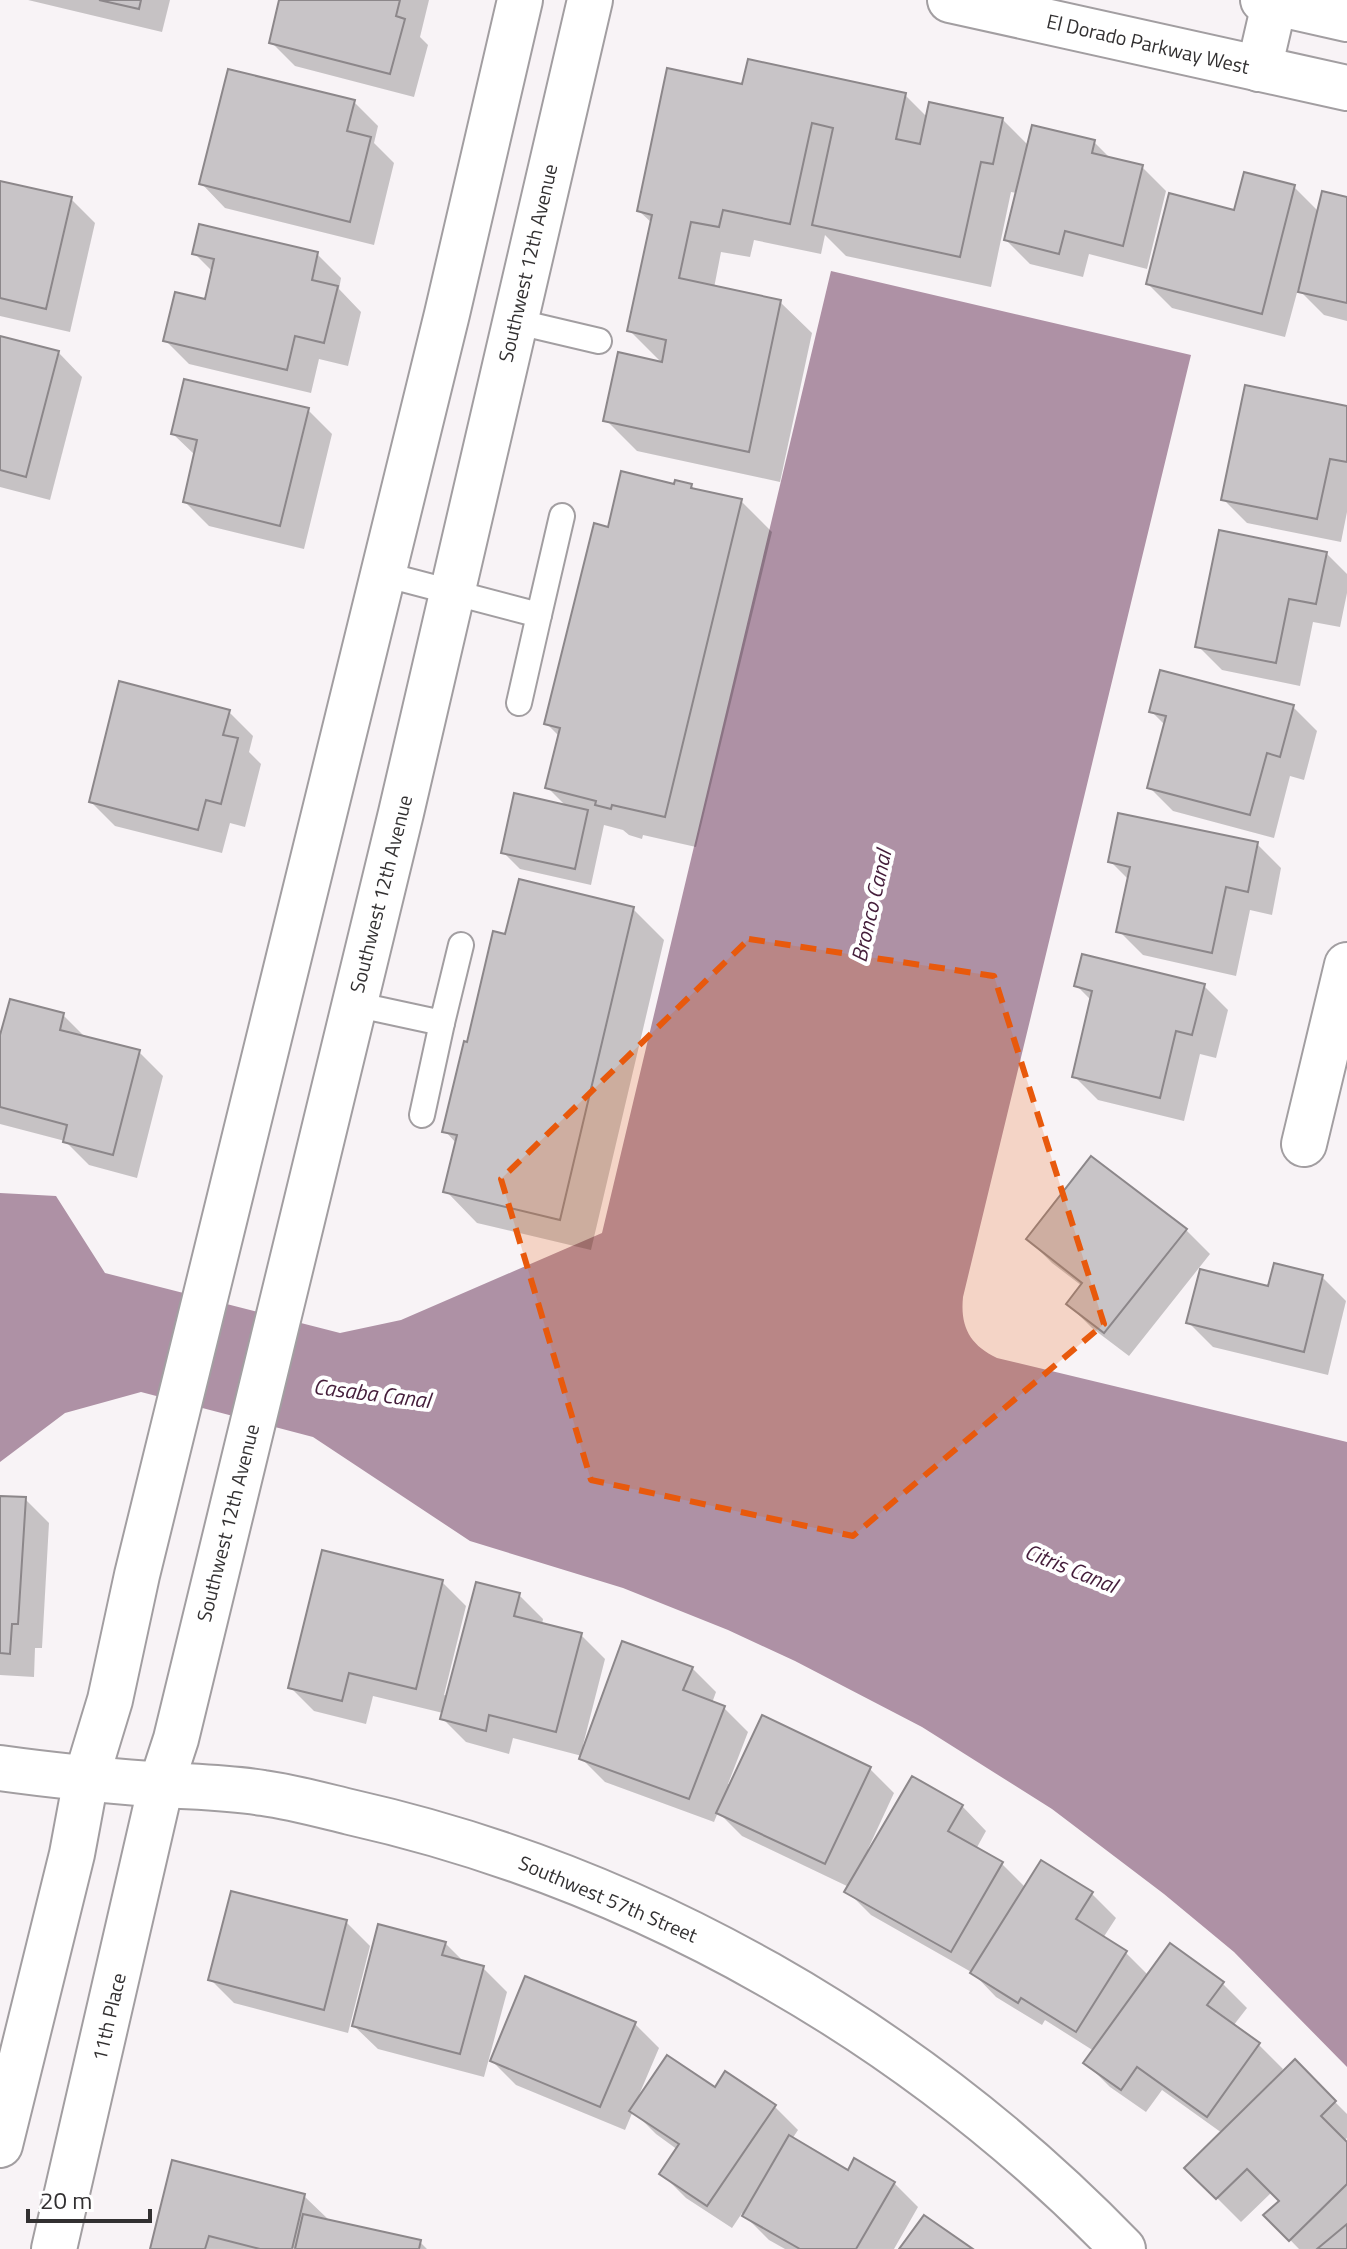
<svg xmlns="http://www.w3.org/2000/svg" width="1347" height="2249" font-family="'Titillium Web',sans-serif">
<style>
.water{fill:#ae91a5}
.shadow{fill:#0003}
.building{fill:#c8c4c7;stroke:#8c878a;stroke-width:2}
.lines{fill:none;stroke-linecap:round;stroke-linejoin:round}
.lane-casing{stroke:#a29ea1;stroke-width:28}
.street-casing{stroke:#a29ea1;stroke-width:48}
.secondary-casing{stroke:#a29ea1;stroke-width:48}
.lane{stroke:#fff;stroke-width:24}
.street{stroke:#fff;stroke-width:44}
.secondary{stroke:#fff;stroke-width:44}
.marked{fill:#e8590c;fill-opacity:0.2;stroke:#e8590c;stroke-width:6;stroke-dasharray:16 10;stroke-linejoin:round}
.labels{text-anchor:middle;stroke-width:8;stroke-linejoin:round;paint-order:stroke}
.street-label{font-size:20px;fill:#323031;stroke:#fff}
.water-label{font-size:22px;font-style:italic;fill:#441d3a;stroke:#fff}
</style>
<rect width="100%" height="100%" fill="#f8f3f6"/>
<path class="water" d="M831,271L1191,355L963,1297C960,1327 970,1345 997,1358L1347,1442V2067L1234,1952L1164,1894L1052,1809L922,1727L795,1661L728,1630L623,1588L470,1541L313,1437L141,1392L65,1413L0,1462V1193L56,1196L105,1273L340,1333L401,1320L602,1233Z"/>
<g class="shadow">
<polygon points="28,0 170,0 162,32"/>
<polygon points="282,0 429,0 420,37 428,45 414,97 295,66 271,42"/>
<polygon points="744,86 905,95 928,118 1002,119 1029,146 1094,142 1112,160 1142,167 1166,191 1147,269 1089,254 1083,277 1030,264 1006,240 1017,193 1011,192 991,287 846,256 825,235 821,254 754,240 750,257 721,252 714,288 780,302 812,333 780,482 637,451 606,420 663,364 629,330 652,223 639,211"/>
<polygon points="354,102 378,126 374,143 394,163 374,245 225,208 201,183"/>
<polygon points="0,183 71,199 95,223 70,332 0,316"/>
<polygon points="1294,187 1319,212 1347,199 1347,321 1324,315 1298,289 1285,337 1172,308 1148,284 1236,212"/>
<polygon points="194,253 317,254 341,278 339,289 361,312 348,366 319,359 311,393 189,364 165,340 206,301 213,272"/>
<polygon points="0,338 58,352 82,377 50,500 0,487"/>
<polygon points="1347,408 1347,512 1341,542 1247,523 1223,499"/>
<polygon points="308,410 332,434 304,549 209,526 185,502 196,456 173,434"/>
<polygon points="675,486 691,486 697,491 741,501 772,532 696,847 643,835 642,839 629,835 623,830 604,825 591,885 520,869 503,852 567,807 548,788 560,737 546,723 609,529"/>
<polygon points="1326,553 1347,574 1347,593 1340,627 1313,622 1300,686 1222,670 1198,646"/>
<polygon points="1293,707 1317,731 1304,780 1290,776 1274,838 1173,811 1149,787 1165,725 1151,711"/>
<polygon points="229,712 253,736 249,752 261,764 245,827 230,823 222,853 115,826 91,802"/>
<polygon points="1257,844 1281,868 1272,915 1250,910 1236,976 1143,955 1119,931 1129,880 1110,861"/>
<polygon points="633,909 664,940 591,1250 477,1223 446,1191 457,1144 445,1131 507,937"/>
<polygon points="1077,986 1204,986 1228,1010 1216,1058 1200,1054 1184,1121 1098,1100 1074,1076 1092,1001"/>
<polygon points="63,1015 87,1039 139,1052 163,1076 137,1178 89,1165 65,1141 0,1124 0,1042"/>
<polygon points="1186,1230 1210,1254 1129,1356 1092,1328 1068,1304 1082,1286 1052,1263 1028,1239"/>
<polygon points="1322,1277 1346,1301 1328,1375 1213,1347 1189,1323 1270,1289"/>
<polygon points="0,1498 25,1499 49,1523 42,1648 35,1648 34,1677 0,1675"/>
<polygon points="442,1582 466,1606 444,1695 448,1696 519,1595 543,1619 542,1625 581,1635 605,1659 583,1745 585,1746 692,1668 716,1692 712,1703 724,1708 748,1732 728,1784 870,1769 894,1793 868,1849 870,1851 962,1806 986,1831 976,1849 1002,1864 1026,1888 1041,1862 1092,1894 1116,1918 1103,1938 1125,1952 1149,1976 1223,1984 1247,2008 1233,2026 1259,2045 1283,2069 1278,2076 1295,2062 1347,2114 1347,2138 1343,2141 1347,2145 1347,2249 1299,2249 1266,2215 1282,2201 1272,2192 1241,2222 1187,2168 1222,2133 1162,2090 1146,2112 1110,2087 1086,2063 1094,2051 1045,2020 1042,2025 996,1997 973,1973 871,1915 847,1891 849,1887 742,1836 718,1812 714,1822 605,1782 581,1758 582,1756 513,1738 509,1754 466,1742 442,1718 443,1713 373,1696 366,1724 314,1711 290,1687"/>
<polygon points="346,1922 370,1946 348,2033 234,2003 210,1979"/>
<polygon points="445,1943 464,1962 483,1968 507,1992 484,2077 378,2049 353,2025"/>
<polygon points="635,2024 659,2048 639,2095 715,2089 774,2106 798,2130 792,2139 849,2172 894,2183 918,2207 894,2249 785,2249 769,2240 742,2213 732,2228 686,2198 662,2174 678,2150 656,2134 633,2111 625,2130 516,2085 492,2061"/>
<polygon points="304,2196 329,2220 420,2242 427,2249 152,2249"/>
</g>
<g class="building">
<polygon points="99,0 141,0 139,9"/>
<polygon points="279,0 400,0 396,16 405,19 390,74 269,43"/>
<polygon points="748,59 906,93 896,139 920,144 929,102 1003,118 993,164 981,162 960,257 812,225 833,128 812,123 790,224 723,210 719,227 691,222 679,278 781,300 749,452 603,421 618,352 662,362 666,340 627,331 652,215 637,211 667,68 742,84"/>
<polygon points="228,69 355,100 347,131 371,137 350,222 199,184"/>
<polygon points="1032,125 1095,140 1092,153 1143,165 1123,246 1065,231 1059,254 1004,240"/>
<polygon points="1244,172 1295,185 1262,314 1146,284 1169,193 1234,210"/>
<polygon points="0,181 72,197 46,309 0,298"/>
<polygon points="1322,191 1347,197 1347,303 1298,292"/>
<polygon points="199,224 318,252 312,280 338,286 324,343 295,336 287,370 163,341 175,292 205,299 214,259 192,254"/>
<polygon points="0,336 59,351 26,477 0,470"/>
<polygon points="184,379 309,408 280,526 183,502 197,440 171,434"/>
<polygon points="1245,385 1347,406 1347,462 1330,459 1317,519 1221,500"/>
<polygon points="621,471 674,484 675,480 692,484 691,488 742,499 665,817 612,805 611,809 595,805 596,801 545,788 560,728 544,724 594,523 608,527"/>
<polygon points="1219,530 1327,552 1316,604 1289,599 1276,663 1195,647"/>
<polygon points="1160,670 1294,705 1280,757 1267,753 1250,815 1147,788 1166,716 1149,712"/>
<polygon points="119,681 230,710 223,735 238,738 221,804 206,800 198,830 89,802"/>
<polygon points="514,793 588,810 575,869 501,853"/>
<polygon points="1118,813 1258,842 1248,892 1226,887 1212,953 1116,932 1130,867 1108,862"/>
<polygon points="519,879 634,907 560,1220 443,1192 457,1135 442,1132 464,1041 467,1042 493,931 505,934"/>
<polygon points="1082,954 1205,984 1192,1035 1176,1031 1160,1098 1072,1077 1092,991 1074,986"/>
<polygon points="10,999 64,1013 60,1030 140,1050 113,1155 63,1142 67,1125 0,1107 0,1035"/>
<polygon points="1091,1156 1187,1229 1104,1333 1066,1304 1082,1283 1026,1239"/>
<polygon points="1274,1263 1323,1275 1304,1352 1186,1323 1200,1269 1268,1286"/>
<polygon points="0,1496 26,1497 18,1624 12,1624 10,1654 0,1653"/>
<polygon points="322,1550 443,1580 416,1689 349,1673 342,1701 288,1688"/>
<polygon points="476,1582 520,1593 514,1616 582,1633 556,1732 489,1715 486,1731 440,1719"/>
<polygon points="622,1641 693,1667 683,1690 725,1706 689,1799 579,1759"/>
<polygon points="762,1715 871,1767 825,1864 716,1813"/>
<polygon points="912,1776 963,1805 948,1831 1003,1862 951,1952 844,1892"/>
<polygon points="1041,1860 1093,1892 1076,1919 1127,1951 1076,2032 1021,1998 1018,2003 970,1973"/>
<polygon points="231,1891 347,1920 324,2010 208,1980"/>
<polygon points="378,1924 446,1942 442,1955 484,1966 460,2054 352,2026"/>
<polygon points="1170,1943 1224,1982 1207,2005 1260,2043 1207,2117 1137,2067 1121,2090 1083,2063"/>
<polygon points="525,1976 636,2022 600,2107 490,2061"/>
<polygon points="667,2055 715,2087 725,2071 776,2105 707,2206 659,2174 679,2144 629,2111"/>
<polygon points="1295,2059 1336,2101 1321,2116 1347,2142 1347,2184 1289,2241 1263,2215 1279,2201 1247,2169 1216,2199 1184,2168"/>
<polygon points="789,2135 848,2170 854,2158 895,2182 856,2249 800,2249 742,2216"/>
<polygon points="172,2160 305,2194 292,2249 260,2249 209,2236 205,2249 150,2249"/>
<polygon points="303,2214 421,2240 419,2249 295,2249"/>
<polygon points="924,2215 973,2249 899,2249"/>
<polygon points="1347,2224 1347,2249 1317,2249"/>
</g>
<g class="lines">
<defs>
<g id="lane">
<polyline points="514,321 599,341"/>
<polyline points="383,574 539,615 562,516"/>
<polyline points="519,703 539,615"/>
<polyline points="354,1004 442,1023 461,945"/>
<polyline points="422,1115 442,1023"/>
</g>
<g id="street">
<polyline points="1259,69 1275,0"/>
<polyline points="1304,1144 1347,965"/>
<path d="M0,1768C50,1775 100,1780 150,1784C188,1787 226,1787 263,1793C292,1797 321,1805 350,1812C643,1878 914,2033 1123,2249"/>
</g>
<g id="secondary">
<polyline points="950,0 1347,88"/>
<polyline points="1263,0 1347,19"/>
<polyline points="0,2145 72,1854 86,1779 110,1700 137,1575 447,314 520,0"/>
<polyline points="54,2249 161,1785 176,1739 401,813 590,0"/>
</g>
</defs>
<use href="#lane" class="lane-casing"/>
<use href="#street" class="street-casing"/>
<use href="#secondary" class="secondary-casing"/>
<use href="#lane" class="lane"/>
<use href="#street" class="street"/>
<use href="#secondary" class="secondary"/>
</g>
<path class="marked" d="M749,939L994,976L1104,1324L853,1536L591,1480L501,1179Z"/>
<g class="labels">
<g class="street-label">
<text transform="translate(1148 44) rotate(13)" y="7">El Dorado Parkway West</text>
<text transform="translate(528 263) rotate(-77)" y="7">Southwest 12th Avenue</text>
<text transform="translate(381 894) rotate(-76)" y="7">Southwest 12th Avenue</text>
<text transform="translate(228 1523) rotate(-76)" y="7">Southwest 12th Avenue</text>
<text transform="translate(608 1899) rotate(23)" y="7">Southwest 57th Street</text>
<text transform="translate(109 2017) rotate(-77)" y="7">11th Place</text>
</g>
<g class="water-label">
<text transform="translate(871 906) rotate(-77)" y="8">Bronco Canal</text>
<text transform="translate(372 1393) rotate(7)" y="8">Casaba Canal</text>
<text transform="translate(1071 1568) rotate(22)" y="8">Citris Canal</text>
</g>
</g>
<path d="M28 2209v12h122v-12" fill="none" stroke="#323031" stroke-width="4"/>
<text x="40" y="2209" font-size="24" fill="#323031" stroke="#ffffff" stroke-width="6" paint-order="stroke">20 m</text>
</svg>
